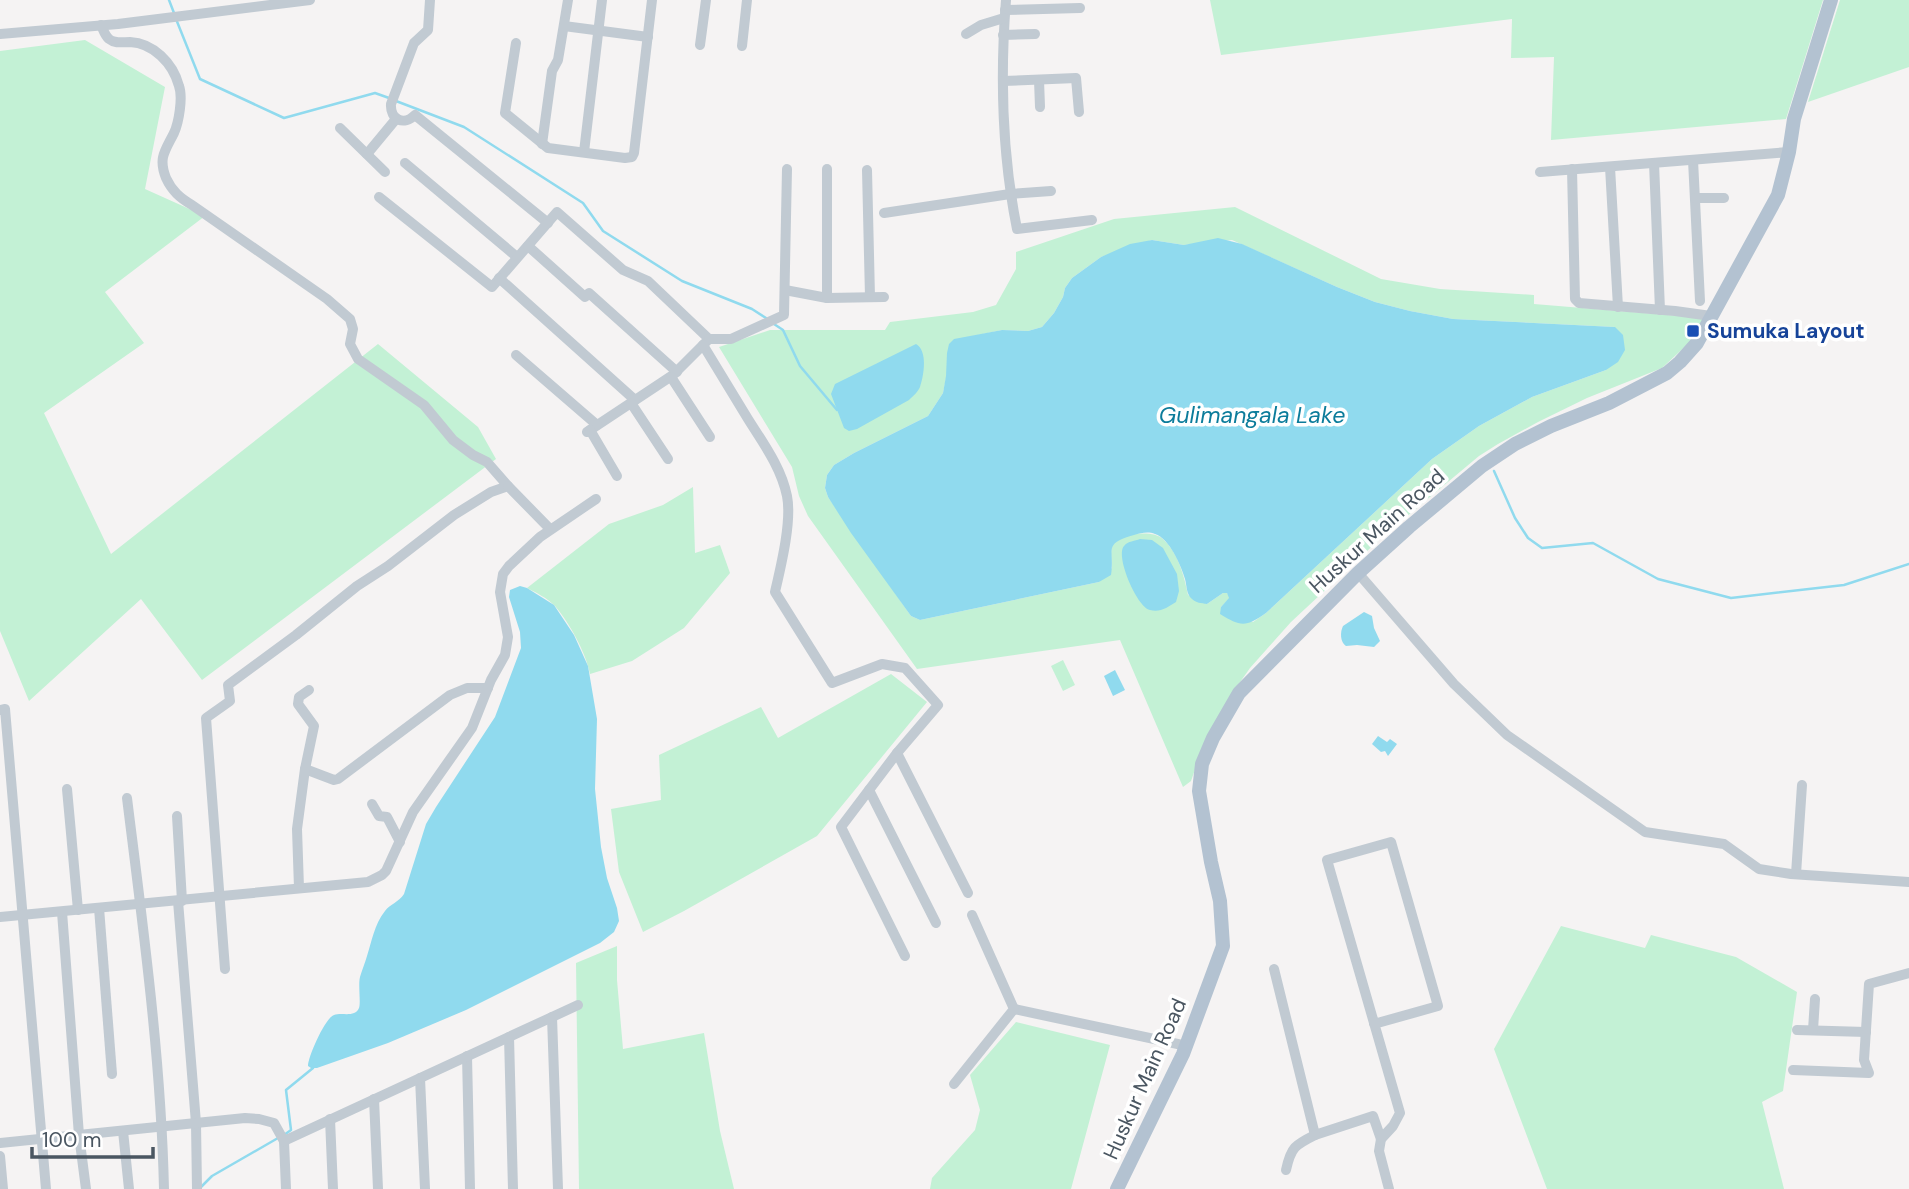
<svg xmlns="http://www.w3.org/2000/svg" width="1909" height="1189" font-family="'DM Sans',sans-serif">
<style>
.green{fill:#c3f1d5;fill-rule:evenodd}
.water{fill:#90daee}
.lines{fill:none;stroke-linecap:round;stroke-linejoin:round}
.stream{stroke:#90daee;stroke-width:2.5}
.minor{stroke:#c1cad2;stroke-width:10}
.major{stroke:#b3c2d1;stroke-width:14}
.transit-dot{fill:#1a4fb4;stroke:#fff;stroke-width:2.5}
.labels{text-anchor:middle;stroke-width:7;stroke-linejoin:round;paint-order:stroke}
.transit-label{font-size:21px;font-weight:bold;fill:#164399;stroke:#fff;text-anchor:start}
.street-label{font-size:21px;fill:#4a5661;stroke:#fff}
.water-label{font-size:23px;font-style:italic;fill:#0c7c9b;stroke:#fff}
</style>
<rect width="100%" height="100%" fill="#f5f3f3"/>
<g class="green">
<polygon points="1210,0 1823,0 1786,119 1551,140 1554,57 1511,58 1512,19 1221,55"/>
<polygon points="1840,0 1909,0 1909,67 1808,102"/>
<polygon points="85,40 165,87 145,189 205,216 105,292 144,343 44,413 111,554 378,344 478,427 496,459 202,680 141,599 29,701 0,631 0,51"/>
<path d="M1235,207L1381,279L1440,289L1534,295V304L1704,318L1690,342L1662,368L1587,398L1538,422L1498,444L1479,456L1381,538L1291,622L1250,668L1238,685L1198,761L1191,781L1183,787L1120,640L917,669L808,516L799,496L792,467L719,347L770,330H885L890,322L973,312L996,305L1016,269V252L1114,219ZM1152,240L1184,245L1232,240L1337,287L1375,302L1410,311L1453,319L1615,327L1606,370L1532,397L1479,426L1432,459L1266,613L1253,622L1221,607L1230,598L1227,593H1223L1207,604L1188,595C1184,575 1178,553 1163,539C1153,529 1117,533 1112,546C1110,552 1112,562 1112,568L1099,582L920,620L911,616L828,497L825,488L827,475L834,465L854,453L928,416L943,393L954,340L1002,330L1028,331L1042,327L1054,313L1063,297L1065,288L1072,278L1101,257Z"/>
<path d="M693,487L695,553L720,545L730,573L684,628L632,661L590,674C586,653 569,622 555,606C547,598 537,593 527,588L609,524L663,505Z"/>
<polygon points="1063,660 1075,685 1063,691 1051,666"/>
<polygon points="891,674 927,702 817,836 684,911 643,932 619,872 611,809 661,800 659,755 761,707 778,738"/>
<polygon points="1561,926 1645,948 1651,935 1736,957 1797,992 1783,1091 1762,1102 1784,1189 1547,1189 1494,1049"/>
<polygon points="617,946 617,980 623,1049 704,1033 720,1131 734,1189 579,1189 576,963"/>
<polygon points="1016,1022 1110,1045 1071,1189 930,1189 932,1178 975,1130 980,1110 970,1075"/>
</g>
<g class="water">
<path d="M1218,238L1242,244L1337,287L1375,302L1410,311L1453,319L1615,327L1623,335L1625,350L1618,362L1606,370L1532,397L1479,426L1432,459L1266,613C1246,627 1241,627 1220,614L1221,607L1229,598L1227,593H1223L1207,604C1201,603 1196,603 1192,599C1186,594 1187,586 1185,579C1181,565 1169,538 1155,534C1148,531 1141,533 1134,535C1102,544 1115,549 1111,575L1099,582L920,620L911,616L851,533L828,497L825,488L827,475L834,465L854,453L928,416L943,393L946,376L947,353L949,344L954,339L1002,330L1028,331L1042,327L1054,313L1063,297L1065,288L1072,278L1101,257L1130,244L1152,240L1184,245Z"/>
<path d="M916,344C928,351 924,375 920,387C918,392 913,396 909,400L857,429L849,431L844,428L831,394L835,384Z"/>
<path d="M1140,539L1152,540L1163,548L1177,574L1179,591L1176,602C1168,607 1160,613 1150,610C1137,607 1115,556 1124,546C1128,541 1135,541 1140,539Z"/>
<path d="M520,586L527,588L554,605L574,635L588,666L597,719L595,789L601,847L607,878L617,908L619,921L614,932L600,943L466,1010L388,1043L317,1068H311L308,1066C308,1057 325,1018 334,1015C342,1012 355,1018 359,1008C361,1003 358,985 360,977C362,970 365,963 367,956C372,941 374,925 385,911C390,904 399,902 404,894L426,824L436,807L495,717L521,648L520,632L509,597L510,590Z"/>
<path d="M1364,612L1372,616L1374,628L1380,641L1374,647L1357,645L1346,646C1340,642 1340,632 1343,626Z"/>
<polygon points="1115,670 1125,690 1113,696 1104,676"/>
<polygon points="1378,736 1387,742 1390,739 1397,744 1388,756 1385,751 1381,752 1372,744"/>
</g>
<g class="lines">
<g class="stream">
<polyline points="169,0 174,13"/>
<polyline points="176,19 200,79 284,118 375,93 389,98"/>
<polyline points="396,101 464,127 583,203 603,231 682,281 752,309 766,318"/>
<polyline points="774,324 783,330 800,366 837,410"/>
<polyline points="1494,471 1515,518 1528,538 1542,548 1593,543 1658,579 1731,598 1844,585 1909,564"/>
<polyline points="284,1135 291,1130 286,1090 313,1068"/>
<polyline points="201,1187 212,1176 278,1138"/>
</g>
<g class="minor">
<path d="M430,0L428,30L414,43L391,104C390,120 404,126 415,115L548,223"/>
<path d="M1006,0C1000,76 1002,154 1017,229L1092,220"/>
<polyline points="1005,10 1080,8"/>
<path d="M101,25C103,29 105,36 109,39C115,44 123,42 130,42C153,43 173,63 179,86C183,97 179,122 174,133C165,151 158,158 166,178C172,191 180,198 192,205L327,299L350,319L353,329L350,344L358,359L424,405L453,440L473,455L487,462L508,486L491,492L454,515L388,566L357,586L296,635L228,685L230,701L206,718L225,969"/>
<polyline points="564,26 648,37"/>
<polyline points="0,34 118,24 310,0"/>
<polyline points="966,34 981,25 1004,18"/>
<polyline points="1003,35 1035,34"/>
<polyline points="516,43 505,113 548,148 625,158 632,157 634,153 652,0"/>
<polyline points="700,45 706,0"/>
<polyline points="742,46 747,0"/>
<polyline points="1039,80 1040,107"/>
<polyline points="1003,81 1076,78 1079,112"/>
<polyline points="340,128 385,172"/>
<polyline points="542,144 552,71 558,60 568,0"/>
<polyline points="584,152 602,0"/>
<polyline points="367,154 396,119"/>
<polyline points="1693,160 1700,301"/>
<polyline points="405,163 517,257"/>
<polyline points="1654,163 1660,310"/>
<polyline points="1610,167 1618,307"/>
<polyline points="1572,169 1575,299 1579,303 1675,311 1711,316"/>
<polyline points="867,170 870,297"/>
<polyline points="1540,172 1789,152"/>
<polyline points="379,197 492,287 557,212 623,270 648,281 709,339 673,375 587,432"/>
<polyline points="1695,198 1724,198"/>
<polyline points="884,213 1010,194 1051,191"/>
<polyline points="528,246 585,297 589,293 677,372"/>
<polyline points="499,278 635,400"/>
<polyline points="785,290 827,298 884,297"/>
<polyline points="827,298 827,169"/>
<polyline points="709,339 731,339 784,315 787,169"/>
<path d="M703,345C718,370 733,394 748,419C763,443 781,467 787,496C792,521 781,566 775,592L832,683L882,664L905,668L938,705L897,753L968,893"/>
<polyline points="516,355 597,425"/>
<polyline points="671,377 710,437"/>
<polyline points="631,403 668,459"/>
<polyline points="590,430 617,476"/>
<polyline points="508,486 550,529"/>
<polyline points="1358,573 1454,684 1507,735 1645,832 1724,844 1759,869 1791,874 1909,882"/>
<polyline points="0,710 5,709 46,1189"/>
<polyline points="897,753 841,827 905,956"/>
<polyline points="305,769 334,780 338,779 450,695 467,688 488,688"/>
<polyline points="67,789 78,910"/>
<polyline points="869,790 936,923"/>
<path d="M127,798C143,927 161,1058 164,1189"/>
<polyline points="372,804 379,816 387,817 400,842"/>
<polyline points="177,816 182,901"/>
<polyline points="1796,874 1802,785"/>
<polyline points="299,888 297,829 305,769 314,726 298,704 299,697 309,690"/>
<polyline points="178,901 196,1123 197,1189"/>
<polyline points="99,908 112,1074"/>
<polyline points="62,912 79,1135 86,1189"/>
<polyline points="0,917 368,882 382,875 386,871 413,812 472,728 491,680 505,655 508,637 500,592 503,574 509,566 540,537 596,499"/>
<polyline points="1274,969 1315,1135 1373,1116 1381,1139"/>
<polyline points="1014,1009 1187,1046"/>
<polyline points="552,1017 558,1189"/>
<polyline points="1374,1024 1438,1006 1391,842 1327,860 1400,1113 1393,1126 1381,1139 1379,1151 1389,1189"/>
<polyline points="1797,1030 1866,1032"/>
<polyline points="1813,1030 1815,999"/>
<polyline points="509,1037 513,1189"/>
<polyline points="467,1056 470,1189"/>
<polyline points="1793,1070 1869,1073 1864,1060 1869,984 1909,973"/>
<polyline points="420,1078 425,1189"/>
<polyline points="954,1084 1014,1009 972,915"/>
<polyline points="374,1099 378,1189"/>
<polyline points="330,1119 333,1189"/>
<polyline points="123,1131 129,1189"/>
<polyline points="284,1141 286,1189"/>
<polyline points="0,1143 245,1118 259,1119 274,1123 284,1141 578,1005"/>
<polyline points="0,1156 3,1189"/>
<path d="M1286,1170C1291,1147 1295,1145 1315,1135"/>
</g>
<polyline class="major" points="1117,1189 1183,1054 1223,946 1220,901 1211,862 1199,791 1202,764 1213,738 1239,693 1358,573 1409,527 1482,466 1515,444 1551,426 1609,403 1667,373 1680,362 1697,343 1778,195 1789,152 1794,119 1831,0"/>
</g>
<rect class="transit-dot" x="1686" y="324" width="14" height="14" rx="3.5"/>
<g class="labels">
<g class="transit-label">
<text x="1707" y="338">Sumuka Layout</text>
</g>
<g class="street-label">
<text transform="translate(1377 531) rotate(-42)" y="7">Huskur Main Road</text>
<text transform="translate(1145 1079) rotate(-66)" y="7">Huskur Main Road</text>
</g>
<g class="water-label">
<text x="1252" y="423">Gulimangala Lake</text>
</g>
</g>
<path d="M32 1147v10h121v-10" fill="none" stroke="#4a5661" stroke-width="3.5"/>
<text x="42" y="1147" font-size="21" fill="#4a5661" stroke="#ffffff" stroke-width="5" paint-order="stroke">100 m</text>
</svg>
